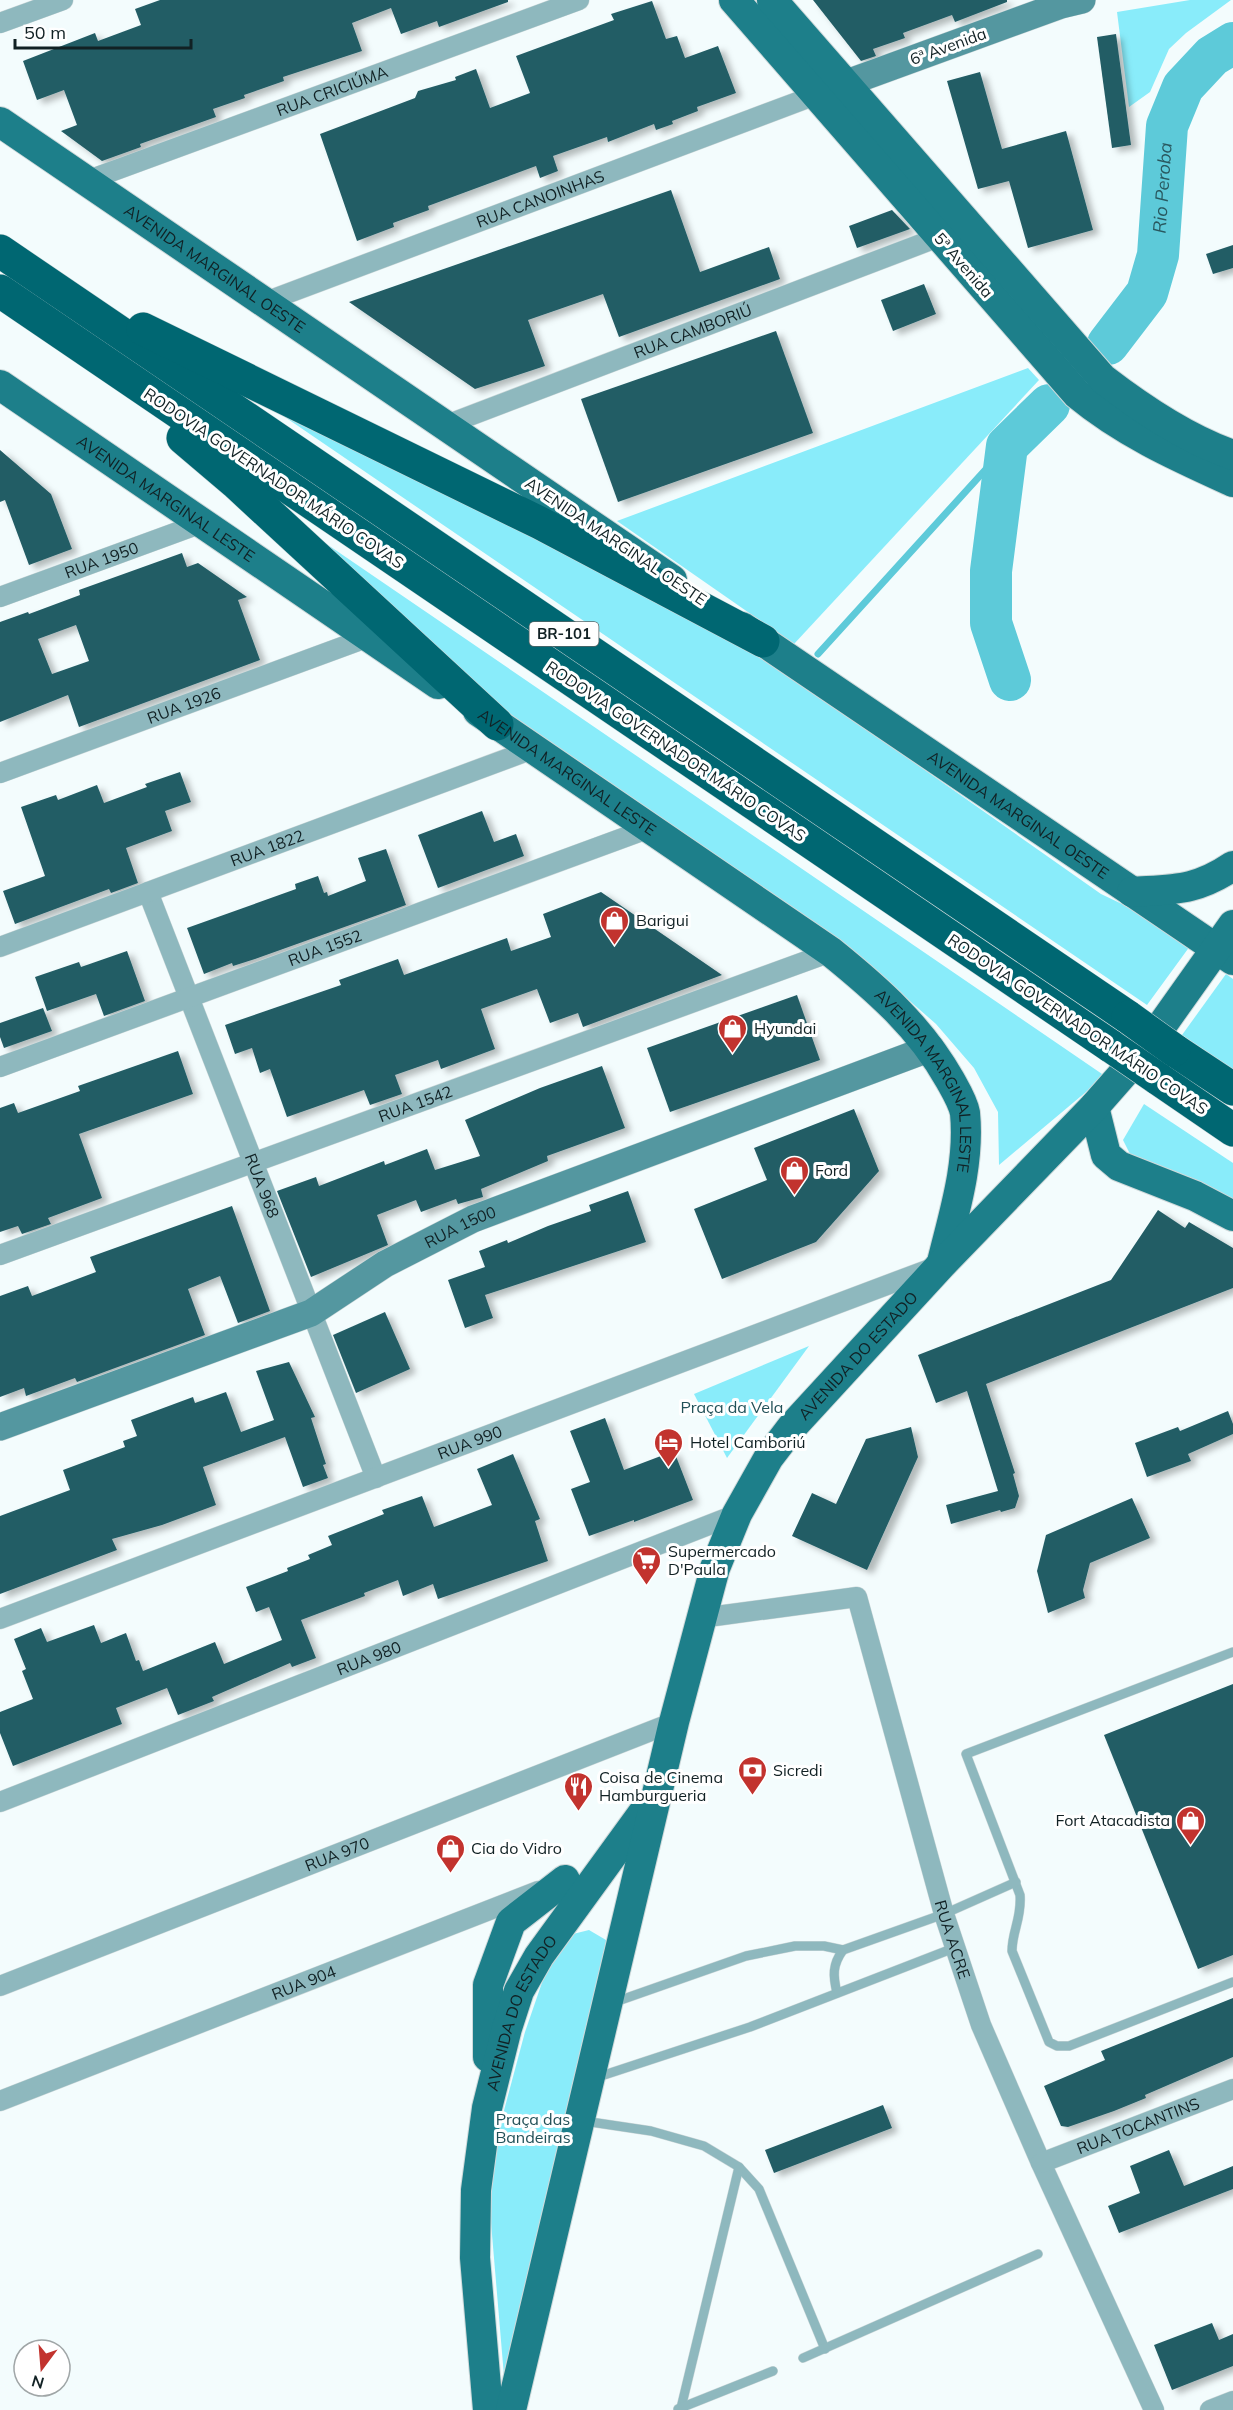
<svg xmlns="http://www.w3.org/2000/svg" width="1233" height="2410" font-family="Mulish,sans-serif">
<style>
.green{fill:#89ecfa}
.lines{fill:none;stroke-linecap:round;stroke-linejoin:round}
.stream{stroke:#5dcad9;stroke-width:7}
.river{stroke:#5dcad9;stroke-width:42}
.building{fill:#235d65;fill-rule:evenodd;filter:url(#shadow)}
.lane-casing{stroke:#cfd9da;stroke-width:10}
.street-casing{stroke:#cfd9da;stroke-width:21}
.secondary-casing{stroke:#cfd9da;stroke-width:28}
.primary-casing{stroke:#cfd9da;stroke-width:32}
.highway-casing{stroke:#cfd9da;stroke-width:34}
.lane{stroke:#8eb8be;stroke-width:9}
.street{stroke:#8eb8be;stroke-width:20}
.secondary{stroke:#5497a0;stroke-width:27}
.primary{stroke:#1d7f8a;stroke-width:30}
.highway{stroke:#006772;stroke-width:33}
.highway-bridge-casing{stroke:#cfd9da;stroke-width:34;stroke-linecap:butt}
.highway-bridge{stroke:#006772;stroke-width:33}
.labels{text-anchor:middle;stroke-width:6;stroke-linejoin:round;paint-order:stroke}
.shield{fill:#fff;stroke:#586466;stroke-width:1.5}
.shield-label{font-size:15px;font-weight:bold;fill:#112124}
.street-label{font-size:16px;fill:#112124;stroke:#fff}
.poi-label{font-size:16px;fill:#112124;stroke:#fff;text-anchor:start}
.park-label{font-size:16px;fill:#225158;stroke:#fff}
.water-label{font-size:18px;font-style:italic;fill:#29585f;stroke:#fff}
</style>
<defs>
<filter id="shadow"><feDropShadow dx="6" dy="4" stdDeviation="3" flood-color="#0004"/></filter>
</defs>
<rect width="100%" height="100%" fill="#f3fcfd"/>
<g class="green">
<polygon points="1190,0 1231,0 1186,33 1169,49 1150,92 1129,107 1117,12"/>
<polygon points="1028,368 1039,380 794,644 617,521"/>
<polygon points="257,398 750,647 1101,894 1143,914 1201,931 1147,1005"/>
<polygon points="290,519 1105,1076 999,1165 998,1112 974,1068 936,1024 862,959 476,692"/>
<polygon points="1226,974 1233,979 1233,1069 1182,1035"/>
<polygon points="1144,1104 1233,1163 1233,1201 1134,1162 1123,1140"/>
<polygon points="809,1346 727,1458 694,1394"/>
<polygon points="589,1930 606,1940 610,1955 504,2376 489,2199 499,2129 525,2032 547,1968 569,1935"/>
</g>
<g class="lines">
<polyline class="stream" points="818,654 1007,446"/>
<g class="river">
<path id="s1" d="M1108,344L1147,293L1158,255L1167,126L1183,87L1212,56L1233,43"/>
<polyline points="1010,680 991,623 991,571 1007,446 1049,405"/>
</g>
</g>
<g class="building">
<polygon points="160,0 508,0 508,2 439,27 437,21 401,34 391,8 352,23 362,51 283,77 284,81 244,95 245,98 213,109 216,117 140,144 141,147 102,161 61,131 77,125 64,90 37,100 23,61 95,33 98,41 141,25 135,9"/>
<polygon points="813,0 1007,0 1007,2 955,22 952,15 903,33 905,38 873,49 876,56 861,61"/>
<polygon points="652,1 666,39 677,36 685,58 718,46 736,93 697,107 698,111 672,121 673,124 656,130 654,124 608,142 607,137 553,156 558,171 540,178 536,166 428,206 429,210 393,223 394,227 357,241 320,134 415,98 418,91 456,80 455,77 476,69 490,108 530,93 516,56 614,20 611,14"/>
<polygon points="1116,34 1131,145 1112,148 1097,37"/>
<polygon points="980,72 1002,149 1066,131 1093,230 1028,248 1009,181 978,189 947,81"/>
<polygon points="671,190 700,272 769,247 780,279 619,337 603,294 528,320 545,366 475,389 349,302"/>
<polygon points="892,210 910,229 857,248 849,226"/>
<polygon points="1233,245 1233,268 1213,274 1206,254"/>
<polygon points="924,284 936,314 893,331 881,300"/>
<polygon points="776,331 813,433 618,502 581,399"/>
<polygon points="0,450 51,494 72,549 29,565 5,500 0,502"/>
<path d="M182,553L187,567L198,563L247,597L238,600L260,660L79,727L68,695L0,722V622L28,612L29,614L80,595L79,590ZM76,625L89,661L52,674L38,639Z"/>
<polygon points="180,772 191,802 165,811 172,831 126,848 138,883 111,893 109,889 15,924 3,891 45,876 21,807 56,795 58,800 97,785 104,803 147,787 145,784"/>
<polygon points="482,811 494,842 516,834 524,856 438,888 418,835"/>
<polygon points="386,849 406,905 255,959 233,966 232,963 204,974 187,928 296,889 295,884 318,876 324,893 327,892 328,896 366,881 358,858"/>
<polygon points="601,892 722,975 583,1027 578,1013 550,1023 537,989 481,1009 495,1049 441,1069 438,1060 395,1075 402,1094 370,1105 364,1090 287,1117 270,1069 260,1073 252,1048 235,1054 225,1025 341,985 339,980 398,959 404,975 507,938 511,951 551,937 543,914"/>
<polygon points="127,951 145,1001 104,1016 96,994 47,1011 35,977 79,962 81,967"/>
<polygon points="797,995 820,1060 670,1112 647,1048"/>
<polygon points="43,1008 52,1031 4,1048 0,1037 0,1023"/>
<polygon points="178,1051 193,1094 79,1134 102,1198 48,1218 51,1224 22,1234 18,1226 0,1232 0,1108 14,1103 18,1113 80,1091 78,1086"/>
<polygon points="602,1066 625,1128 547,1156 548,1161 481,1189 483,1197 458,1204 456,1199 421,1212 416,1200 377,1215 388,1245 311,1277 277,1191 316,1177 319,1186 384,1161 385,1165 427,1149 435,1170 480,1156 465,1120 540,1088"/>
<polygon points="854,1109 879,1171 816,1242 722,1279 694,1209 767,1180 754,1148"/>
<polygon points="628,1191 646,1242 485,1295 493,1318 465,1328 448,1280 485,1267 479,1251 507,1240 508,1243 548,1226 591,1211 589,1205"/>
<polygon points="232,1206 270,1311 238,1323 220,1276 188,1289 205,1335 77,1382 75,1378 26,1396 24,1388 0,1397 0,1296 28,1286 32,1296 96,1272 90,1257"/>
<polygon points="1158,1210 1185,1228 1189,1222 1233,1248 1233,1288 986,1384 1015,1473 1013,1474 1019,1496 1015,1508 1001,1512 1000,1510 951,1524 946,1505 998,1491 967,1391 936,1403 918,1355 1111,1280"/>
<polygon points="385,1312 410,1369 356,1393 333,1335"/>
<polygon points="289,1362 315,1417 311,1418 326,1464 323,1465 328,1478 303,1487 285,1437 203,1467 216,1505 162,1525 112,1539 117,1550 0,1594 0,1516 70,1490 63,1470 125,1447 123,1441 137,1436 131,1420 193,1397 195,1403 226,1392 241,1432 274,1420 256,1371"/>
<polygon points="1228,1411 1233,1424 1233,1434 1188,1454 1191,1461 1147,1477 1135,1443 1178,1427 1180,1431"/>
<polygon points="605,1418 624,1470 674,1451 693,1500 634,1522 634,1520 589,1536 571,1489 590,1482 570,1431"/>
<polygon points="911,1427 918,1457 867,1570 792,1536 812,1493 836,1504 866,1439"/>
<polygon points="513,1454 540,1519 535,1521 548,1561 438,1599 433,1584 403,1596 398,1580 364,1593 365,1596 301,1620 316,1658 292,1667 290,1663 212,1697 214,1701 178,1715 167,1688 116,1708 122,1724 13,1766 0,1733 0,1712 33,1699 22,1671 26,1669 14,1639 41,1628 47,1642 94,1625 101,1643 126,1633 136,1661 139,1660 143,1671 215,1642 224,1664 282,1640 269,1607 256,1612 246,1587 288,1571 287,1568 310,1559 308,1555 332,1545 328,1536 384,1514 382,1510 422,1496 434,1527 492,1505 477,1469"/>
<polygon points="1132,1498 1150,1538 1090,1563 1083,1590 1085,1598 1048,1613 1037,1571 1046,1535"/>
<polygon points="1233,1684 1233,1955 1198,1969 1104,1735"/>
<polygon points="1233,1998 1233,2057 1145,2095 1146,2098 1114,2111 1068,2127 1061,2126 1044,2086 1105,2060 1101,2051"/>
<polygon points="883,2105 892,2128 774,2173 765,2150"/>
<polygon points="1169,2150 1184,2186 1233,2166 1233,2189 1119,2233 1108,2206 1140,2193 1130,2166"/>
<polygon points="1212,2323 1219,2340 1233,2334 1233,2366 1172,2390 1154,2345"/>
</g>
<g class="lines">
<defs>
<g id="lane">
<path d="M1233,1652L966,1754L1020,1895C1022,1918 1012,1931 1012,1951L1049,2042L1057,2046H1069L1233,1982"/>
<path d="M837,1993C833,1976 832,1965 843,1950"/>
<polyline points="615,2002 746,1956 795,1946 824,1946 843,1950 944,1914 1016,1882"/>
<polyline points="595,2078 750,2027 954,1948"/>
<polyline points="584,2121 651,2131 704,2146 739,2167 759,2189 825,2349"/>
<polyline points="803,2358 1038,2254"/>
<polyline points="681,2408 739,2167"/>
<polyline points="678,2409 773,2371"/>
</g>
<g id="street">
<polyline points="0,23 63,0"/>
<path id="s2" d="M86,181L579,0"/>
<path id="s3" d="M265,302L816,95"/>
<path id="s4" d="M446,425L939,237"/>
<path id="s5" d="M0,597L202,523"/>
<path id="s6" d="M0,773L369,637"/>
<path id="s7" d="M148,892L376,1478"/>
<path id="s8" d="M0,947L533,749"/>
<path id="s9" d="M0,1067L650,828"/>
<path id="s10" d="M0,1255L831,952"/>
<path id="s11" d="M701,1618L857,1597L944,1914L981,2025L1041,2163L1154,2410"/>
<path id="s12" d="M0,1619L935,1267"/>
<path id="s13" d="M0,1802L737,1514"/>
<path id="s14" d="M0,1986L674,1722"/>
<path id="s15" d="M0,2101L538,1891"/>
<path id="s16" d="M1041,2163L1233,2089"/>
<polyline points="1210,2410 1233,2401"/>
</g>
<g id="secondary">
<polyline points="825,91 1061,5 1082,0"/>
<path id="s17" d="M0,1427L311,1313L385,1264L473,1219L931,1048"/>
</g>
<g id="primary">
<path d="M734,0L1077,394C1124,433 1178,457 1233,482"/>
<path d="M772,0L1103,379C1142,409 1186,439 1233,455"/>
<path id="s18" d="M0,122L672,580"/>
<path id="s19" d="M0,385L438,684"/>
<path id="s20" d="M742,627L1233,960"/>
<path id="s21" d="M478,711L831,952C878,990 920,1027 950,1080C955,1089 963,1102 965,1113C970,1164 954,1213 942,1262"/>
<path d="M1132,892C1175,889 1196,891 1233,866"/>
<polyline points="1094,1107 1106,1155 1119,1166 1195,1196 1233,1216"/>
<polyline points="488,2057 488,1985 511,1922 565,1880"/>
<path id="s22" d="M488,2410L475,2258L476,2190L487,2108L507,2028L519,1991L539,1956L648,1806"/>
<path id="s23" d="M511,2410L674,1722L715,1568L737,1514L769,1457L792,1427L941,1265L1094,1107L1145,1049L1233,925"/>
</g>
<g id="highway">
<polyline points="0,251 1128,1017"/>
<polyline points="0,291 1112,1047"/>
<polyline points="143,329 540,523 763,641"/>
<polyline points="183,438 236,483 497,724"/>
<polyline points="1174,1050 1233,1089"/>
<polyline points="1157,1078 1233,1130"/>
</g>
</defs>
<use href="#lane" class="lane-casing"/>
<use href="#street" class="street-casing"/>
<use href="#secondary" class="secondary-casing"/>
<use href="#primary" class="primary-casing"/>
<use href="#highway" class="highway-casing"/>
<use href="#lane" class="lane"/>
<use href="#street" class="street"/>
<use href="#secondary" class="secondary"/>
<use href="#primary" class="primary"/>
<use href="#highway" class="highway"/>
<defs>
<g id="highway-bridge">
<polyline points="1128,1017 1174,1050"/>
<polyline points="1112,1047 1157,1078"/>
</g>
</defs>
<use href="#highway-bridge" class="highway-bridge-casing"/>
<use href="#highway-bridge" class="highway-bridge"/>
</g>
<defs>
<symbol id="shop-pin" viewBox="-11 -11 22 30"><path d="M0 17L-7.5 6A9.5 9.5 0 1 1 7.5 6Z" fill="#c2332e" stroke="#fff"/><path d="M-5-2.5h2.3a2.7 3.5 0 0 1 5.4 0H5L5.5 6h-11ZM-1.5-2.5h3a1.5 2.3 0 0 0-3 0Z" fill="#fff"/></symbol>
<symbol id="hotel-pin" viewBox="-11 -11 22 30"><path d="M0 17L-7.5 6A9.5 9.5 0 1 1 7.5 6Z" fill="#c2332e" stroke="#fff"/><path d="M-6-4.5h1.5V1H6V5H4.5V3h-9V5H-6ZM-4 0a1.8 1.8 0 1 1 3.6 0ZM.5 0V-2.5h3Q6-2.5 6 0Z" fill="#fff"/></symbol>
<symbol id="supermarket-pin" viewBox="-11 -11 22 30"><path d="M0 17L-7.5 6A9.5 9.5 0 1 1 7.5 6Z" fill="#c2332e" stroke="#fff"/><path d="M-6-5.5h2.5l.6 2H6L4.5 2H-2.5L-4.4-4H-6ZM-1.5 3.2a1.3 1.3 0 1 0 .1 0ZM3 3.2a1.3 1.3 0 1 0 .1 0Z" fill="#fff"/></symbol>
<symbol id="bank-pin" viewBox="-11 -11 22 30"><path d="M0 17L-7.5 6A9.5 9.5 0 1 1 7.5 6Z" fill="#c2332e" stroke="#fff"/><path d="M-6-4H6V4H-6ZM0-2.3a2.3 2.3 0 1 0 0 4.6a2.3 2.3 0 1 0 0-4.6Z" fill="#fff"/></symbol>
<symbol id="restaurant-pin" viewBox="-11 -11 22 30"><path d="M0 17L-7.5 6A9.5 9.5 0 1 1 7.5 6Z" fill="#c2332e" stroke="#fff"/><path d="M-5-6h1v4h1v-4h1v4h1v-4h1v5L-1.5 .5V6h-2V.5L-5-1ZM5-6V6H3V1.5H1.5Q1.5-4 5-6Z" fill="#fff"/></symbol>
</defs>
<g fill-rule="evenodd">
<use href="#shop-pin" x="598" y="904" width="33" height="45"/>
<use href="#shop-pin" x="716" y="1012" width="33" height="45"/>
<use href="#shop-pin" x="778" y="1154" width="33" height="45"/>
<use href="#hotel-pin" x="652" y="1426" width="33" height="45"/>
<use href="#supermarket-pin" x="630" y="1544" width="33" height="45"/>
<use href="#bank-pin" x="736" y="1754" width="33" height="45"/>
<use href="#restaurant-pin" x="562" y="1770" width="33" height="45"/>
<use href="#shop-pin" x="1174" y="1804" width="33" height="45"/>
<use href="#shop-pin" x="434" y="1832" width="33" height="45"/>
</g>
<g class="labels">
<rect class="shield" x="529.5" y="622" width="69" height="24" rx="4.5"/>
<g class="shield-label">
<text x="564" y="639">BR-101</text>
</g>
<g class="street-label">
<text transform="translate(948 46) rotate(-20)" y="6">6ª Avenida</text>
<text dy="6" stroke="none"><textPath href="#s2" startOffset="262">RUA CRICIÚMA</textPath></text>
<text dy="6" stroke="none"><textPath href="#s3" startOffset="294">RUA CANOINHAS</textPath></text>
<text transform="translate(964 265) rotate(49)" y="6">5ª Avenida</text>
<text dy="6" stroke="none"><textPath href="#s18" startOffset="260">AVENIDA MARGINAL OESTE</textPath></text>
<text dy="6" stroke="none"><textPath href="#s4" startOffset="264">RUA CAMBORIÚ</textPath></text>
<text transform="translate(274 478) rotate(34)" y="6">RODOVIA GOVERNADOR MÁRIO COVAS</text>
<text dy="6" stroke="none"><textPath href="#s19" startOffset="201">AVENIDA MARGINAL LESTE</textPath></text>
<text transform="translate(616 541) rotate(34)" y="6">AVENIDA MARGINAL OESTE</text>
<text dy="6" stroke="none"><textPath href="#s5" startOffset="108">RUA 1950</textPath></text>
<text dy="6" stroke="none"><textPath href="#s6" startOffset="196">RUA 1926</textPath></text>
<text transform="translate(676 751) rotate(34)" y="6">RODOVIA GOVERNADOR MÁRIO COVAS</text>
<text dy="6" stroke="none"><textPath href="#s21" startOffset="108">AVENIDA MARGINAL LESTE</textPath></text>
<text dy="6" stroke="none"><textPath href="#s20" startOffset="334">AVENIDA MARGINAL OESTE</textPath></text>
<text dy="6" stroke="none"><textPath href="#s8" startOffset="285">RUA 1822</textPath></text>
<text dy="6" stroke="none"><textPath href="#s9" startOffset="346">RUA 1552</textPath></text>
<text transform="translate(1078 1024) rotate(34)" y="6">RODOVIA GOVERNADOR MÁRIO COVAS</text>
<text dy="6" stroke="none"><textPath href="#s21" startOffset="594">AVENIDA MARGINAL LESTE</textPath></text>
<text dy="6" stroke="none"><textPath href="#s10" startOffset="442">RUA 1542</textPath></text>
<text dy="6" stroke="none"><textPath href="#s7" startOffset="315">RUA 968</textPath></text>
<text dy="6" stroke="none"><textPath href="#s17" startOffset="504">RUA 1500</textPath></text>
<text dy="6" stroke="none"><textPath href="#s23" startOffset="1125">AVENIDA DO ESTADO</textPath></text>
<text dy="6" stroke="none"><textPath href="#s12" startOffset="502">RUA 990</textPath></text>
<text dy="6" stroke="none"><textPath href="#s13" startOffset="396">RUA 980</textPath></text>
<text dy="6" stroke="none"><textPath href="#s14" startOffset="362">RUA 970</textPath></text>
<text dy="6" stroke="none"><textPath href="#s11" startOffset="513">RUA ACRE</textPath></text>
<text dy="6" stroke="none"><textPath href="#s15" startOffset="326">RUA 904</textPath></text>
<text dy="6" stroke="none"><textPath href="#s22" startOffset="405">AVENIDA DO ESTADO</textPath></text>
<text dy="6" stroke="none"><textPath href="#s16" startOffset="104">RUA TOCANTINS</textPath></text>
</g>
<g class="poi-label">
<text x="636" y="926">Barigui</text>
<text x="754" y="1034">Hyundai</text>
<text x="815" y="1176">Ford</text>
<text x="690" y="1448">Hotel Camboriú</text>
<text x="668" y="1557">Supermercado<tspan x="668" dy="18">D'Paula</tspan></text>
<text x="773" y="1776">Sicredi</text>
<text x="599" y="1783">Coisa de Cinema<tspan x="599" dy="18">Hamburgueria</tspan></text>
<text x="1170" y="1826" text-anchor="end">Fort Atacadista</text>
<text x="471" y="1854">Cia do Vidro</text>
</g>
<g class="park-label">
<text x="732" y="1413">Praça da Vela</text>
<text x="533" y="2125">Praça das<tspan x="533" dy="18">Bandeiras</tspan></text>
</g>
<g class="water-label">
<text dy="6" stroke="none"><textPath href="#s1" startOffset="171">Rio Peroba</textPath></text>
</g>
</g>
<g transform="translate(42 2368) rotate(196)"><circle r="28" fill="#ffffff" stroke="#a0a6a7" stroke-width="1.5"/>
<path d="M0-4.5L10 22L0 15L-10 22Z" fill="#c2332e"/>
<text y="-9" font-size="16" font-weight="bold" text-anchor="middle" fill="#112124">N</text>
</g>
<path d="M15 39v9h176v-9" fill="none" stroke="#112124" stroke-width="3"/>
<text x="24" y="39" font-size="18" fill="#112124" stroke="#ffffff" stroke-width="4.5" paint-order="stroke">50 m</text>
</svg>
